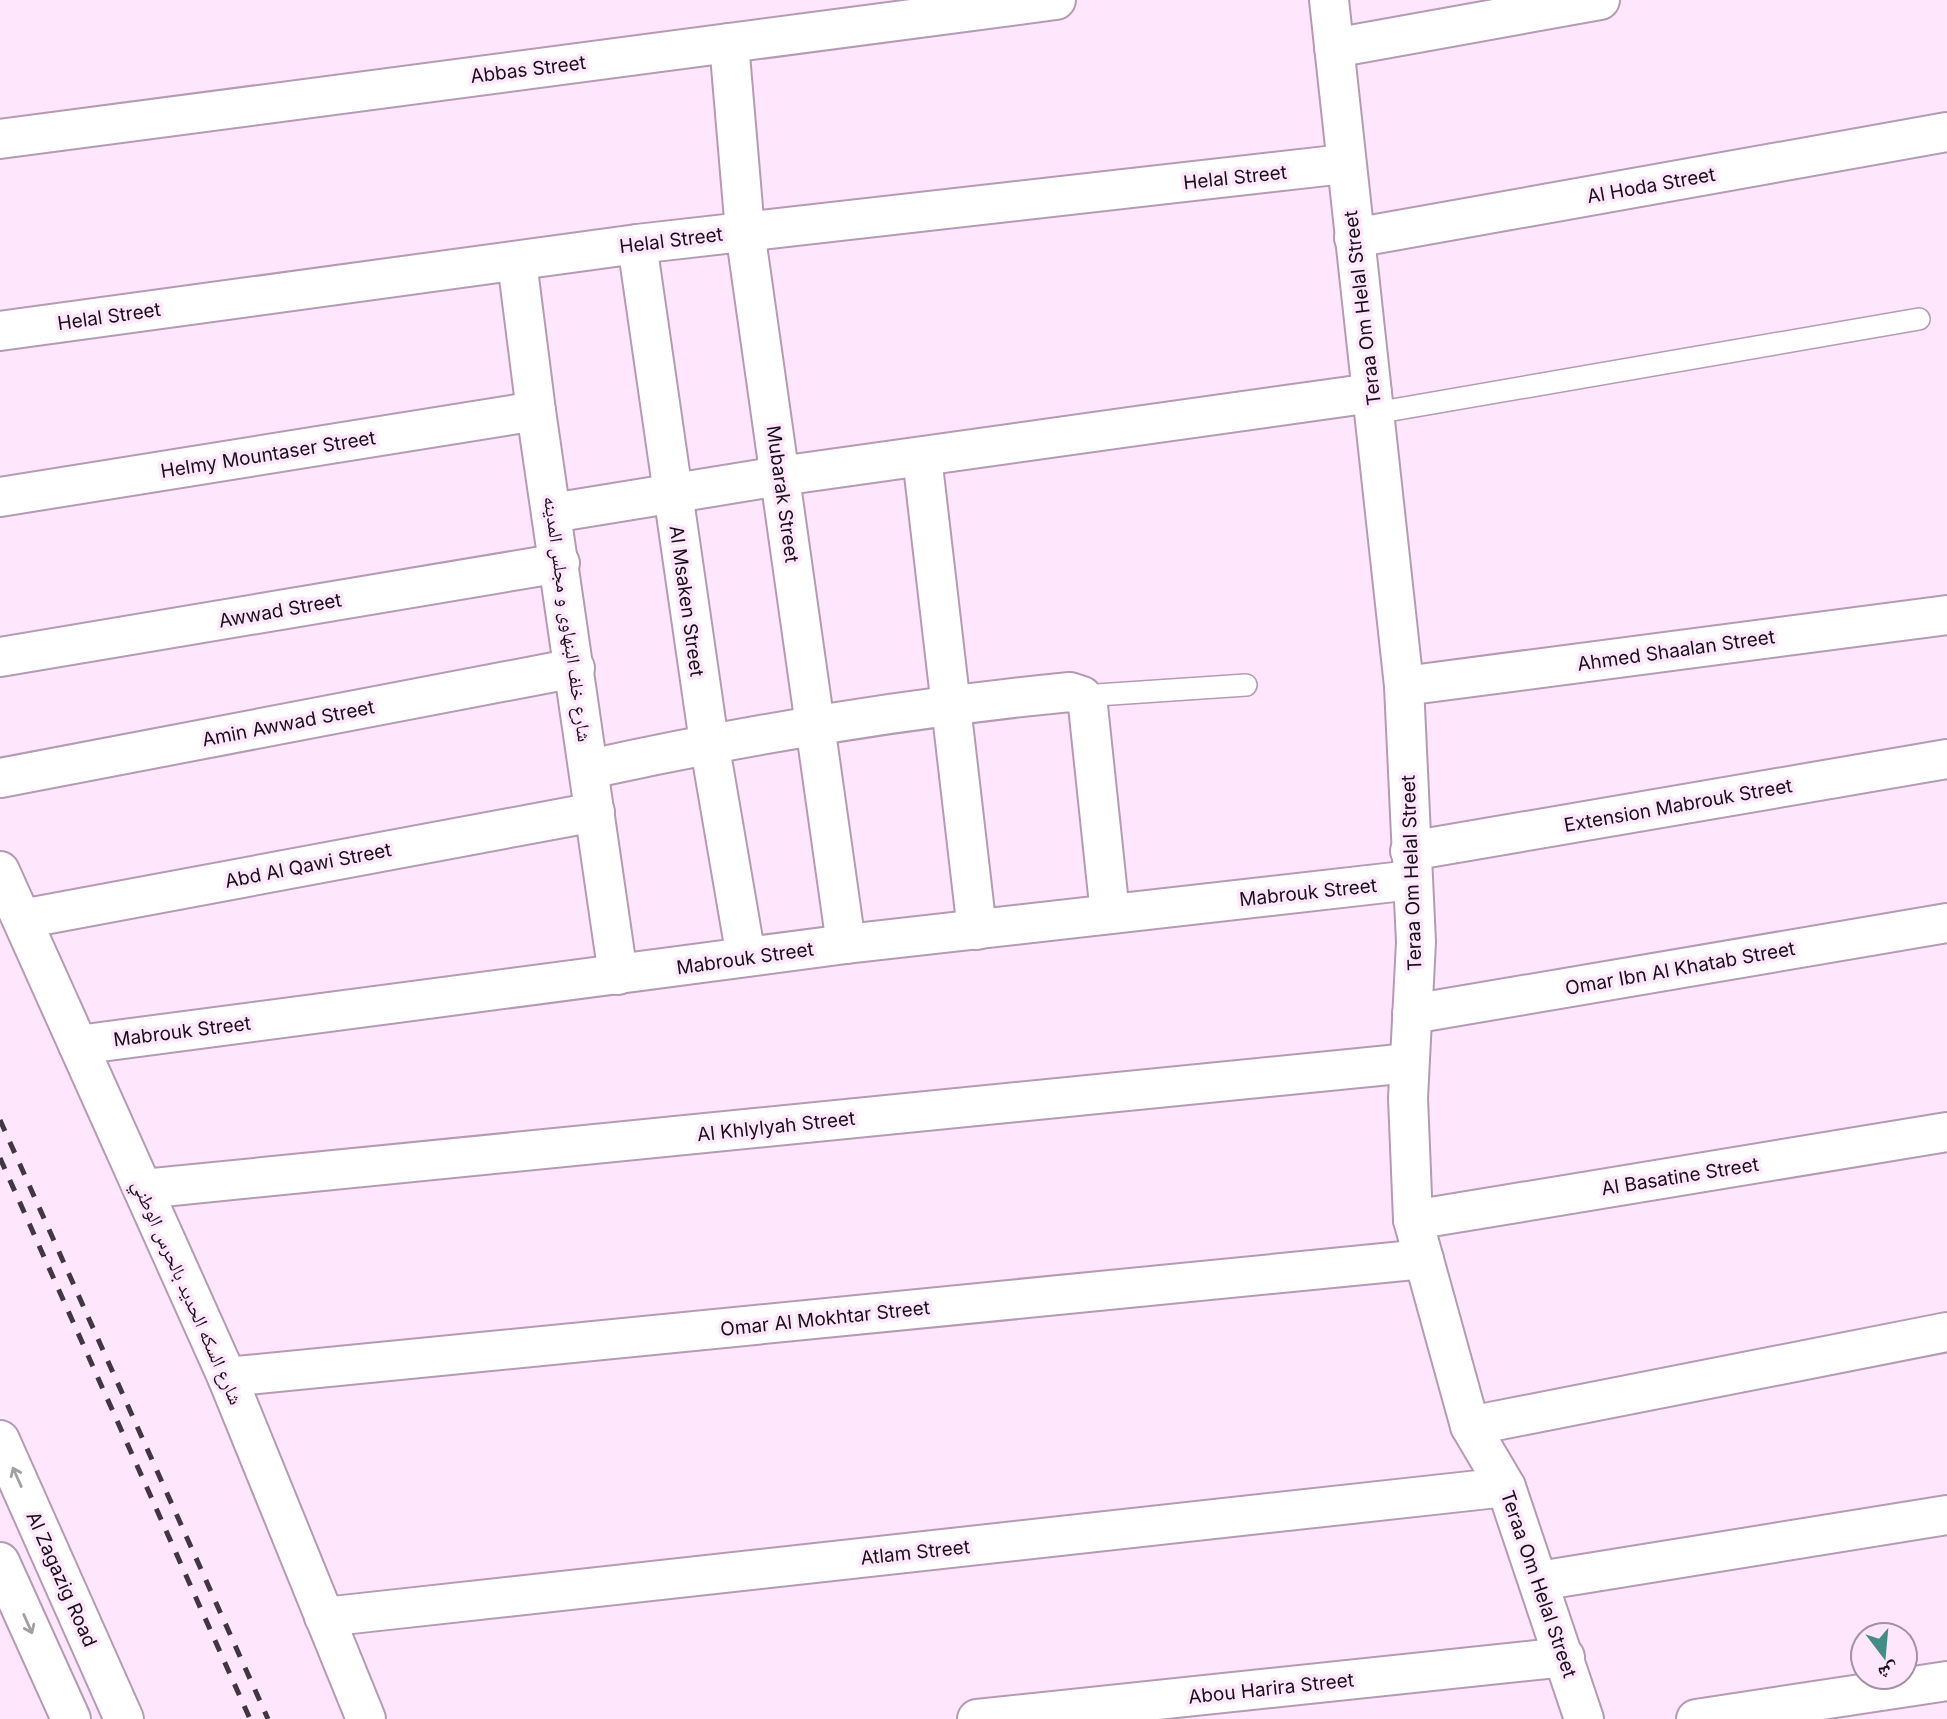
<svg xmlns="http://www.w3.org/2000/svg" width="1947" height="1719" font-family="Inter,'Noto Naskh Arabic',sans-serif">
<style>
.lines{fill:none;stroke-linecap:round;stroke-linejoin:round}
.lane-casing{stroke:#b59ab4;stroke-width:24}
.street-casing{stroke:#b59ab4;stroke-width:42}
.secondary-casing{stroke:#b59ab4;stroke-width:42}
.lane{stroke:#fff;stroke-width:21}
.street{stroke:#fff;stroke-width:38}
.secondary{stroke:#fff;stroke-width:38}
.rail{stroke:#423642;stroke-width:5;stroke-dasharray:12 12;stroke-linecap:butt}
.oneway{stroke:#a39fa3}
.labels{text-anchor:middle;stroke-width:7;stroke-linejoin:round;paint-order:stroke}
.street-label{font-size:19px;fill:#190f19;stroke:#fee7fc}
</style>
<rect width="100%" height="100%" fill="#fee7fc"/>
<g class="lines">
<defs>
<g id="lane">
<polyline points="1375,413 1919,319"/>
<polyline points="1082,696 1246,685"/>
</g>
<g id="street">
<polyline points="1329,0 1404,686 1416,942 1408,1098 1413,1220 1470,1426 1506,1487 1584,1719"/>
<polyline points="729,43 745,231 846,944"/>
<polyline points="1334,48 1600,0"/>
<polyline points="0,139 1056,0"/>
<polyline points="1354,238 1947,132"/>
<polyline points="637,244 709,742 746,957"/>
<polyline points="517,262 536,411 618,975"/>
<polyline points="0,331 637,244 1344,164"/>
<polyline points="922,457 977,930"/>
<polyline points="0,497 536,411"/>
<polyline points="552,513 780,476 1372,393"/>
<polyline points="0,657 560,563"/>
<polyline points="1404,686 1947,615"/>
<path d="M590,769C749,734 908,708 1070,692L1082,696L1088,706L1110,914"/>
<polyline points="0,778 575,668"/>
<polyline points="1410,851 1947,759"/>
<polyline points="22,919 595,812"/>
<polyline points="1412,1014 1947,923"/>
<polyline points="78,1045 846,944 1412,880"/>
<polyline points="143,1189 1409,1063"/>
<polyline points="1413,1220 1947,1132"/>
<polyline points="227,1377 1424,1259"/>
<polyline points="1470,1426 1947,1332"/>
<polyline points="1539,1581 1947,1515"/>
<polyline points="324,1617 1506,1487"/>
<polyline points="977,1719 1565,1657"/>
<polyline points="1696,1719 1947,1681"/>
</g>
<g id="secondary">
<polyline points="0,871 227,1377 366,1719"/>
<polyline points="0,1440 124,1719"/>
<polyline points="0,1562 71,1719"/>
</g>
</defs>
<use href="#lane" class="lane-casing"/>
<use href="#street" class="street-casing"/>
<use href="#secondary" class="secondary-casing"/>
<use href="#lane" class="lane"/>
<use href="#street" class="street"/>
<use href="#secondary" class="secondary"/>
<g class="rail">
<polyline points="0,1120 268,1719"/>
<polyline points="0,1158 250,1719"/>
</g>
</g>
<defs><path id="oneway-shaft" d="M-6 0H5M1.5-3L5.5 0L1.5 3" fill="none" stroke-width="1.6" stroke-linecap="round" stroke-linejoin="round" transform="scale(1.75)"/></defs>
<g class="oneway">
<use href="#oneway-shaft" transform="translate(17 1477) rotate(-114)"/>
<use href="#oneway-shaft" transform="translate(28 1624) rotate(66)"/>
</g>
<g class="labels">
<g class="street-label">
<text transform="translate(528 69) rotate(-7)" y="7">Abbas Street</text>
<text transform="translate(1235 177) rotate(-6)" y="7">Helal Street</text>
<text transform="translate(1651 185) rotate(-10)" y="7">Al Hoda Street</text>
<text transform="translate(671 240) rotate(-7)" y="7">Helal Street</text>
<text transform="translate(1362 308) rotate(-97)" y="7">Teraa Om Helal Street</text>
<text transform="translate(109 316) rotate(-8)" y="7">Helal Street</text>
<text transform="translate(268 454) rotate(-9)" y="7">Helmy Mountaser Street</text>
<text transform="translate(783 494) rotate(82)" y="7">Mubarak Street</text>
<text transform="translate(687 601) rotate(82)" y="7">Al Msaken Street</text>
<text transform="translate(280 610) rotate(-10)" y="7">Awwad Street</text>
<text transform="translate(568 619) rotate(82)" y="7">شارع خلف البنهاوى و مجلس المدينه</text>
<text transform="translate(1676 650) rotate(-8)" y="7">Ahmed Shaalan Street</text>
<text transform="translate(288 723) rotate(-11)" y="7">Amin Awwad Street</text>
<text transform="translate(1678 805) rotate(-10)" y="7">Extension Mabrouk Street</text>
<text transform="translate(308 865) rotate(-11)" y="7">Abd Al Qawi Street</text>
<text transform="translate(1411 873) rotate(-92)" y="7">Teraa Om Helal Street</text>
<text transform="translate(1308 892) rotate(-6)" y="7">Mabrouk Street</text>
<text transform="translate(745 958) rotate(-8)" y="7">Mabrouk Street</text>
<text transform="translate(1680 968) rotate(-10)" y="7">Omar Ibn Al Khatab Street</text>
<text transform="translate(182 1031) rotate(-7)" y="7">Mabrouk Street</text>
<text transform="translate(776 1126) rotate(-6)" y="7">Al Khlylyah Street</text>
<text transform="translate(1680 1176) rotate(-9)" y="7">Al Basatine Street</text>
<text transform="translate(188 1292) rotate(66)" y="7">شارع السكه الحديد بالحرس الوطني</text>
<text transform="translate(825 1318) rotate(-6)" y="7">Omar Al Mokhtar Street</text>
<text transform="translate(915 1552) rotate(-6)" y="7">Atlam Street</text>
<text transform="translate(62 1579) rotate(66)" y="7">Al Zagazig Road</text>
<text transform="translate(1539 1584) rotate(71)" y="7">Teraa Om Helal Street</text>
<text transform="translate(1271 1688) rotate(-6)" y="7">Abou Harira Street</text>
</g>
</g>
<g transform="translate(1884 1656) rotate(164)"><circle r="33" fill="#fee7fc" stroke="#a291a1" stroke-width="2"/>
<path d="M0-5L12 26L0 18L-12 26Z" fill="#448c88"/>
<text y="-10" font-size="19" font-weight="bold" text-anchor="middle" fill="#190f19">ش</text>
</g>
</svg>
